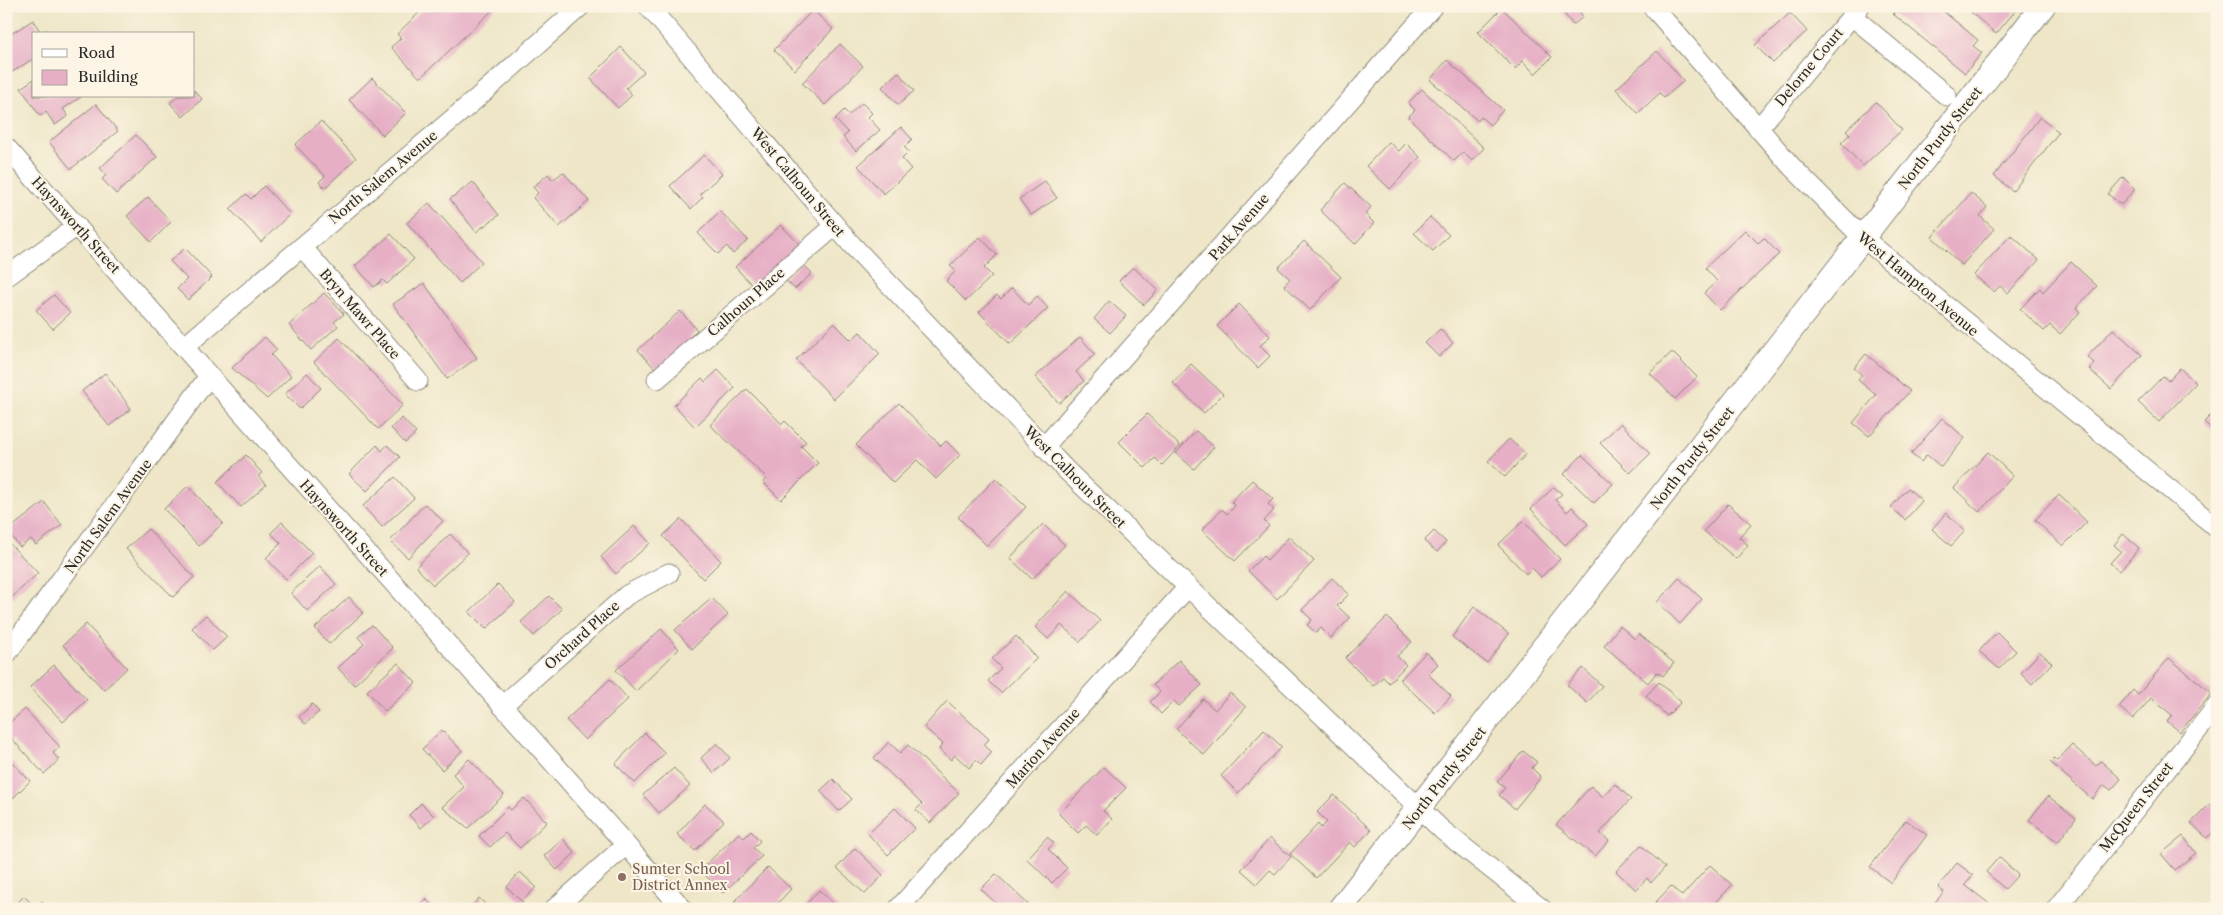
<svg xmlns="http://www.w3.org/2000/svg" width="2223" height="915" font-family="'Libre Caslon Text',serif">
<style>
.building{fill:#e6afc6}
.lines{fill:none;stroke-linecap:round;stroke-linejoin:round}
.minor-casing{stroke:#8c8879;stroke-width:21}
.tertiary-casing{stroke:#8c8879;stroke-width:26}
.minor{stroke:#fff;stroke-width:19}
.tertiary{stroke:#fff;stroke-width:24}
.education-dot{fill:#8d6e63;stroke:#fcf5e5;stroke-width:2}
.labels{text-anchor:middle;stroke-width:4;stroke-linejoin:round;paint-order:stroke}
.street-label{font-size:14px;fill:#2b2b2b;stroke:#fcf5e5}
.education-label{font-size:14px;fill:#785e54;stroke:#fcf5e5;text-anchor:start}
</style>
<rect width="100%" height="100%" fill="#fcf5e5"/>
<filter id="ink" filterUnits="userSpaceOnUse"><feTurbulence type="fractalNoise" baseFrequency=".02" numOctaves="2"/><feDisplacementMap in="SourceGraphic" scale="10" xChannelSelector="R" yChannelSelector="G"/><feConvolveMatrix kernelMatrix="1 2 1 2 8 2 1 2 1" color-interpolation-filters="sRGB"/></filter>
<filter id="wash" filterUnits="userSpaceOnUse"><feTurbulence type="fractalNoise" baseFrequency=".0096" numOctaves="4" result="noise"/><feDisplacementMap in="SourceGraphic" scale="20" xChannelSelector="R" yChannelSelector="G"/><feGaussianBlur stdDeviation="1.12" result="paint"/><feColorMatrix in="noise" values="0 0 0 0 0 0 0 0 0 0 0 0 0 0 0 0 0 1.4 0 .05"/><feComposite in="paint" operator="in"/></filter>
<g filter="url(#wash)">
<rect width="100%" height="100%" fill="#eee6c7"/>
<g id="blocks">
<g class="building">
<polygon points="426,6 497,6 420,78 391,47 401,38 397,34"/>
<polygon points="1558,6 1588,6 1580,12 1583,17 1573,25"/>
<polygon points="1900,6 1937,6 1978,40 1973,46 1982,53 1965,73 1893,14"/>
<polygon points="1964,6 2012,6 2016,10 1996,34"/>
<polygon points="1502,8 1552,57 1535,74 1523,61 1515,69 1478,32"/>
<polygon points="813,10 833,29 795,70 774,50"/>
<polygon points="1790,13 1807,31 1773,63 1755,45"/>
<polygon points="33,20 41,33 47,30 49,34 34,34 34,58 6,76 6,37"/>
<polygon points="840,44 863,66 825,105 802,83"/>
<polygon points="621,47 644,72 626,88 632,95 618,108 590,78"/>
<polygon points="1657,51 1684,81 1664,98 1660,93 1638,113 1616,89"/>
<polygon points="1447,60 1503,110 1490,125 1481,117 1478,121 1430,80"/>
<polygon points="898,72 914,91 898,105 882,87"/>
<polygon points="372,78 406,113 383,135 349,100"/>
<polygon points="34,79 34,96 82,96 63,109 68,116 55,125 46,112 40,116 21,88"/>
<polygon points="1422,89 1484,148 1472,161 1463,152 1454,161 1408,117 1415,110 1408,103"/>
<polygon points="194,90 202,99 183,117 170,103 178,96 194,96"/>
<polygon points="1876,102 1902,130 1863,166 1841,143 1850,134 1846,130"/>
<polygon points="862,103 872,113 868,117 880,130 856,151 843,137 848,133 835,119 844,110 849,115"/>
<polygon points="96,104 118,131 71,169 49,142"/>
<polygon points="2040,117 2059,132 2013,191 1994,176"/>
<polygon points="321,121 356,158 325,188 319,182 325,176 295,145"/>
<polygon points="901,127 912,139 904,147 909,152 902,159 911,169 884,194 858,166"/>
<polygon points="136,135 157,157 116,194 102,179 106,175 100,168"/>
<polygon points="1389,142 1399,151 1406,143 1420,157 1390,189 1366,166"/>
<polygon points="704,155 722,174 700,194 703,197 691,209 670,186"/>
<polygon points="563,172 589,201 559,227 533,198 538,193 533,187 548,174 553,180"/>
<polygon points="2123,177 2135,189 2121,205 2108,194"/>
<polygon points="1045,181 1057,198 1031,215 1019,199"/>
<polygon points="473,182 499,215 476,232 450,199"/>
<polygon points="1345,183 1371,207 1365,214 1374,223 1355,244 1320,210"/>
<polygon points="264,186 290,214 261,242 230,209 246,194 251,199"/>
<polygon points="1971,193 1987,207 1980,216 1994,229 1962,265 1932,237"/>
<polygon points="148,197 171,222 151,242 127,216"/>
<polygon points="429,203 482,262 460,283 407,223"/>
<polygon points="720,211 748,240 733,254 727,246 718,254 698,233"/>
<polygon points="1430,217 1449,235 1433,251 1414,233"/>
<polygon points="781,225 802,247 756,289 735,267"/>
<polygon points="1745,230 1758,243 1764,238 1779,254 1720,310 1704,293 1717,281 1705,268"/>
<polygon points="391,234 414,259 387,284 383,280 374,287 355,266"/>
<polygon points="2011,235 2039,260 2008,293 2000,286 1994,292 1974,275"/>
<polygon points="980,237 997,255 984,268 992,276 966,301 946,281 956,271 950,266"/>
<polygon points="1304,241 1341,277 1310,310 1284,285 1290,279 1278,268"/>
<polygon points="185,248 212,277 188,300 177,289 187,279 170,261"/>
<polygon points="801,262 812,273 795,289 784,279"/>
<polygon points="2071,262 2097,286 2076,308 2080,312 2060,334 2050,325 2044,331 2020,309 2040,288 2043,292"/>
<polygon points="1133,267 1158,290 1144,305 1119,281"/>
<polygon points="424,283 477,358 447,379 393,304"/>
<polygon points="1012,288 1028,305 1037,296 1048,308 1010,344 979,312 997,295 1001,299"/>
<polygon points="324,293 344,314 334,322 338,326 311,350 289,325"/>
<polygon points="54,295 70,313 53,329 36,310"/>
<polygon points="1109,301 1126,316 1110,333 1094,319"/>
<polygon points="1239,304 1270,336 1260,346 1270,356 1258,368 1217,326"/>
<polygon points="680,311 697,330 690,337 696,343 661,375 638,350"/>
<polygon points="834,323 851,340 860,332 880,354 834,399 796,360"/>
<polygon points="1440,329 1453,343 1439,357 1425,343"/>
<polygon points="2113,329 2142,355 2111,389 2089,369 2094,363 2087,357"/>
<polygon points="265,337 277,350 271,355 291,376 267,399 232,368"/>
<polygon points="1080,337 1095,354 1076,372 1084,381 1059,403 1035,377"/>
<polygon points="339,338 403,405 378,429 314,362"/>
<polygon points="1672,352 1697,377 1675,399 1650,373"/>
<polygon points="1866,354 1910,391 1869,436 1853,423 1876,395 1858,380 1862,375 1854,368"/>
<polygon points="1191,364 1223,394 1204,413 1173,383"/>
<polygon points="2180,368 2196,383 2159,422 2138,402 2163,376 2168,381"/>
<polygon points="718,370 735,388 695,427 674,405 702,378 705,382"/>
<polygon points="105,373 131,409 109,426 82,391"/>
<polygon points="307,373 321,388 300,409 285,394"/>
<polygon points="747,389 782,424 785,421 806,442 801,446 818,463 781,500 763,482 767,478 710,425"/>
<polygon points="899,403 941,446 946,441 960,455 936,479 917,460 893,483 856,445"/>
<polygon points="2217,409 2217,433 2204,422"/>
<polygon points="1147,414 1180,446 1162,465 1155,458 1145,468 1119,442"/>
<polygon points="402,418 416,433 405,443 391,428"/>
<polygon points="1942,418 1965,438 1941,467 1927,455 1921,462 1911,454"/>
<polygon points="1621,423 1650,454 1630,473 1600,443"/>
<polygon points="1196,431 1214,447 1194,469 1176,453"/>
<polygon points="1509,439 1526,454 1505,477 1488,461"/>
<polygon points="377,445 382,451 387,445 400,457 367,491 349,474"/>
<polygon points="1988,452 2013,476 1979,512 1954,488"/>
<polygon points="246,455 262,473 258,476 266,485 241,507 217,482"/>
<polygon points="1582,455 1613,484 1594,503 1564,474"/>
<polygon points="395,477 414,498 382,527 363,506"/>
<polygon points="996,478 1026,507 987,546 958,517"/>
<polygon points="1252,480 1273,499 1268,504 1274,510 1264,521 1269,526 1235,561 1202,530 1222,509 1227,514 1235,506 1231,502"/>
<polygon points="188,486 223,523 199,546 164,509"/>
<polygon points="1554,487 1562,494 1555,500 1567,512 1572,507 1588,524 1565,545 1531,509"/>
<polygon points="1908,488 1922,501 1905,520 1891,507"/>
<polygon points="2059,495 2087,522 2063,546 2035,520"/>
<polygon points="44,502 62,525 36,545 31,539 20,547 7,531"/>
<polygon points="425,504 443,521 408,558 390,541"/>
<polygon points="1728,504 1751,524 1739,537 1748,545 1736,559 1704,531"/>
<polygon points="1946,513 1965,531 1951,546 1932,529"/>
<polygon points="681,519 721,561 703,579 663,536"/>
<polygon points="1523,521 1560,559 1541,577 1532,568 1526,574 1498,545"/>
<polygon points="282,522 312,553 286,579 266,558 281,543 271,533"/>
<polygon points="1043,524 1065,545 1032,579 1010,558"/>
<polygon points="634,526 650,543 616,574 601,557"/>
<polygon points="148,529 194,577 173,597 126,549"/>
<polygon points="1434,531 1446,542 1437,552 1424,541"/>
<polygon points="450,534 468,553 433,585 416,567"/>
<polygon points="2123,534 2139,548 2120,571 2110,563 2121,551 2114,545"/>
<polygon points="1289,537 1314,561 1277,599 1248,571 1263,556 1267,560"/>
<polygon points="6,540 38,573 9,600 6,597"/>
<polygon points="320,566 336,584 307,611 291,593"/>
<polygon points="1332,578 1349,594 1337,606 1350,618 1331,638 1321,628 1316,633 1307,625 1312,620 1302,610"/>
<polygon points="1679,578 1702,599 1680,624 1657,602"/>
<polygon points="498,584 515,602 486,629 469,612"/>
<polygon points="1068,591 1100,621 1080,642 1061,625 1048,639 1035,627"/>
<polygon points="549,596 562,609 534,636 521,622"/>
<polygon points="349,597 363,613 329,644 315,628"/>
<polygon points="712,598 728,615 692,649 675,630"/>
<polygon points="1474,607 1509,634 1487,663 1452,637"/>
<polygon points="206,615 227,637 213,650 192,628"/>
<polygon points="1387,617 1412,642 1397,656 1406,665 1389,683 1383,677 1373,686 1345,658"/>
<polygon points="86,624 127,668 104,690 63,645"/>
<polygon points="372,625 393,648 354,685 338,668 364,644 358,637"/>
<polygon points="1620,626 1635,639 1639,634 1674,663 1663,676 1657,672 1648,683 1604,646"/>
<polygon points="661,629 679,649 636,691 616,670"/>
<polygon points="1997,632 2016,651 1999,669 1979,651"/>
<polygon points="1016,636 1037,658 1001,693 988,681 1001,668 992,659"/>
<polygon points="1426,652 1438,664 1428,674 1451,696 1435,713 1400,680"/>
<polygon points="2040,652 2052,663 2032,684 2021,673"/>
<polygon points="2169,658 2212,693 2180,732 2167,721 2172,715 2151,698 2133,719 2119,707 2133,690 2138,695"/>
<polygon points="1179,660 1202,685 1179,706 1174,701 1161,714 1150,702 1160,692 1153,685"/>
<polygon points="398,663 416,683 385,711 367,691"/>
<polygon points="54,665 87,700 63,722 30,687"/>
<polygon points="1583,668 1602,686 1587,703 1567,685"/>
<polygon points="610,679 628,699 585,740 566,720"/>
<polygon points="1659,682 1681,702 1667,716 1646,696"/>
<polygon points="1230,693 1246,707 1204,755 1176,729 1203,699 1215,710"/>
<polygon points="947,701 989,739 984,745 992,752 981,765 976,760 969,768 955,755 951,760 939,749 943,744 924,727"/>
<polygon points="312,704 319,712 305,724 299,717"/>
<polygon points="25,709 60,747 53,753 59,760 44,774 12,739 6,745 6,726"/>
<polygon points="442,730 462,751 442,770 422,749"/>
<polygon points="1264,730 1282,747 1238,793 1221,776"/>
<polygon points="645,733 665,753 635,783 615,764"/>
<polygon points="889,742 900,753 908,745 959,793 930,823 916,810 922,804 874,758"/>
<polygon points="717,743 730,758 714,773 701,758"/>
<polygon points="2072,745 2096,766 2101,761 2121,779 2111,790 2104,785 2092,799 2050,762 2054,758 2057,761"/>
<polygon points="1523,751 1537,762 1532,768 1541,777 1515,809 1499,795 1505,788 1497,782"/>
<polygon points="6,756 30,781 10,801 6,797"/>
<polygon points="469,759 504,795 468,828 442,807 464,787 453,774"/>
<polygon points="1104,767 1126,788 1103,811 1112,819 1097,835 1086,825 1078,833 1059,814"/>
<polygon points="674,768 690,786 659,813 643,795"/>
<polygon points="833,779 852,799 839,811 820,791"/>
<polygon points="1615,784 1631,799 1600,833 1609,841 1595,856 1556,825 1591,786 1603,797"/>
<polygon points="1334,795 1371,830 1355,847 1350,842 1316,878 1290,854 1318,824 1321,828 1327,822 1317,812"/>
<polygon points="2048,796 2076,818 2058,842 2029,820"/>
<polygon points="524,798 547,822 520,848 505,833 490,847 479,836 508,807 511,810"/>
<polygon points="421,803 434,816 421,828 409,815"/>
<polygon points="705,804 724,821 695,851 677,834"/>
<polygon points="2210,804 2217,810 2217,828 2207,838 2191,823"/>
<polygon points="895,808 915,828 888,855 868,834"/>
<polygon points="1906,820 1927,835 1891,883 1870,867"/>
<polygon points="751,831 760,841 753,848 762,856 723,893 700,870 739,833 744,838"/>
<polygon points="2183,836 2196,853 2175,870 2161,854"/>
<polygon points="1047,837 1054,843 1048,849 1067,868 1052,883 1027,859"/>
<polygon points="1270,838 1291,857 1275,874 1270,870 1257,884 1241,870"/>
<polygon points="563,839 575,853 557,870 544,856"/>
<polygon points="1641,845 1665,867 1651,883 1647,878 1636,890 1616,871"/>
<polygon points="855,848 883,875 865,894 837,868"/>
<polygon points="1999,857 2018,875 2005,889 1986,872"/>
<polygon points="1957,863 1973,875 1965,885 1996,909 1944,909 1935,902 1944,892 1938,887"/>
<polygon points="1710,865 1732,885 1710,909 1659,909 1654,904 1671,886 1682,896"/>
<polygon points="768,867 791,889 772,909 741,909 734,902"/>
<polygon points="520,872 536,887 522,902 507,887"/>
<polygon points="996,874 1033,909 1002,909 981,889"/>
<polygon points="819,890 839,909 802,909"/>
<polygon points="24,896 36,908 42,901 50,909 12,909"/>
<polygon points="479,898 490,909 469,909"/>
<polygon points="426,899 435,909 415,909"/>
</g>
</g>
</g>
<g filter="url(#ink)">
<use href="#blocks" fill-opacity="0" stroke="#8c8879" stroke-width="1"/>
<g class="lines">
<defs>
<g id="minor">
<polyline points="648,6 852,245 1066,470 1442,830 1542,909"/>
<polyline points="1652,6 1792,167 1863,238 2217,528"/>
<polyline points="1852,16 1947,96"/>
<polyline points="1758,129 1860,6"/>
<polyline points="6,147 683,909"/>
<polyline points="302,247 418,381"/>
<polyline points="6,277 77,226"/>
<polyline points="184,347 476,99 581,6"/>
<polyline points="657,379 835,226"/>
<polyline points="1044,447 1433,6"/>
<polyline points="6,655 209,376"/>
<polyline points="502,706 627,595 669,573"/>
<polyline points="554,909 626,845"/>
<polyline points="898,909 1188,587"/>
<polyline points="2056,909 2217,706"/>
</g>
<polyline id="tertiary" points="1340,909 2043,6"/>
</defs>
<use href="#minor" class="minor-casing"/>
<use href="#tertiary" class="tertiary-casing"/>
<use href="#minor" class="minor"/>
<use href="#tertiary" class="tertiary"/>
</g>
</g>
<circle class="education-dot" cx="622" cy="877" r="5"/>
<g class="labels">
<g class="street-label">
<text transform="translate(1809 67) rotate(-50)" y="5">Delorne Court</text>
<text transform="translate(1940 138) rotate(-52)" y="5">North Purdy Street</text>
<text transform="translate(383 177) rotate(-40)" y="5">North Salem Avenue</text>
<text transform="translate(798 182) rotate(50)" y="5">West Calhoun Street</text>
<text transform="translate(76 225) rotate(48)" y="5">Haynsworth Street</text>
<text transform="translate(1239 227) rotate(-49)" y="5">Park Avenue</text>
<text transform="translate(1918 284) rotate(40)" y="5">West Hampton Avenue</text>
<text transform="translate(746 302) rotate(-41)" y="5">Calhoun Place</text>
<text transform="translate(360 314) rotate(49)" y="5">Bryn Mawr Place</text>
<text transform="translate(1692 458) rotate(-52)" y="5">North Purdy Street</text>
<text transform="translate(1075 477) rotate(45)" y="5">West Calhoun Street</text>
<text transform="translate(108 516) rotate(-54)" y="5">North Salem Avenue</text>
<text transform="translate(344 528) rotate(48)" y="5">Haynsworth Street</text>
<text transform="translate(582 635) rotate(-42)" y="5">Orchard Place</text>
<text transform="translate(1043 748) rotate(-48)" y="5">Marion Avenue</text>
<text transform="translate(1444 778) rotate(-52)" y="5">North Purdy Street</text>
<text transform="translate(2136 807) rotate(-52)" y="5">McQueen Street</text>
</g>
<g class="education-label">
<text x="632" y="874">Sumter School<tspan x="632" dy="16">District Annex</tspan></text>
</g>
</g>
<rect width="2223" height="915" fill="none" stroke="#fcf5e5" stroke-width="25"/>
<rect x="32" y="32" width="162" height="65" fill="#fcf5e5" stroke="#a8a49b"/>
<rect x="42" y="49" width="25" height="8" fill="#ffffff" stroke="#a8a49b"/>
<text x="78" y="58" font-size="15" fill="#2b2b2b">Road</text>
<rect x="42" y="70" width="25" height="15" fill="#e6afc6" stroke="#a8a49b"/>
<text x="78" y="82" font-size="15" fill="#2b2b2b">Building</text>
</svg>
